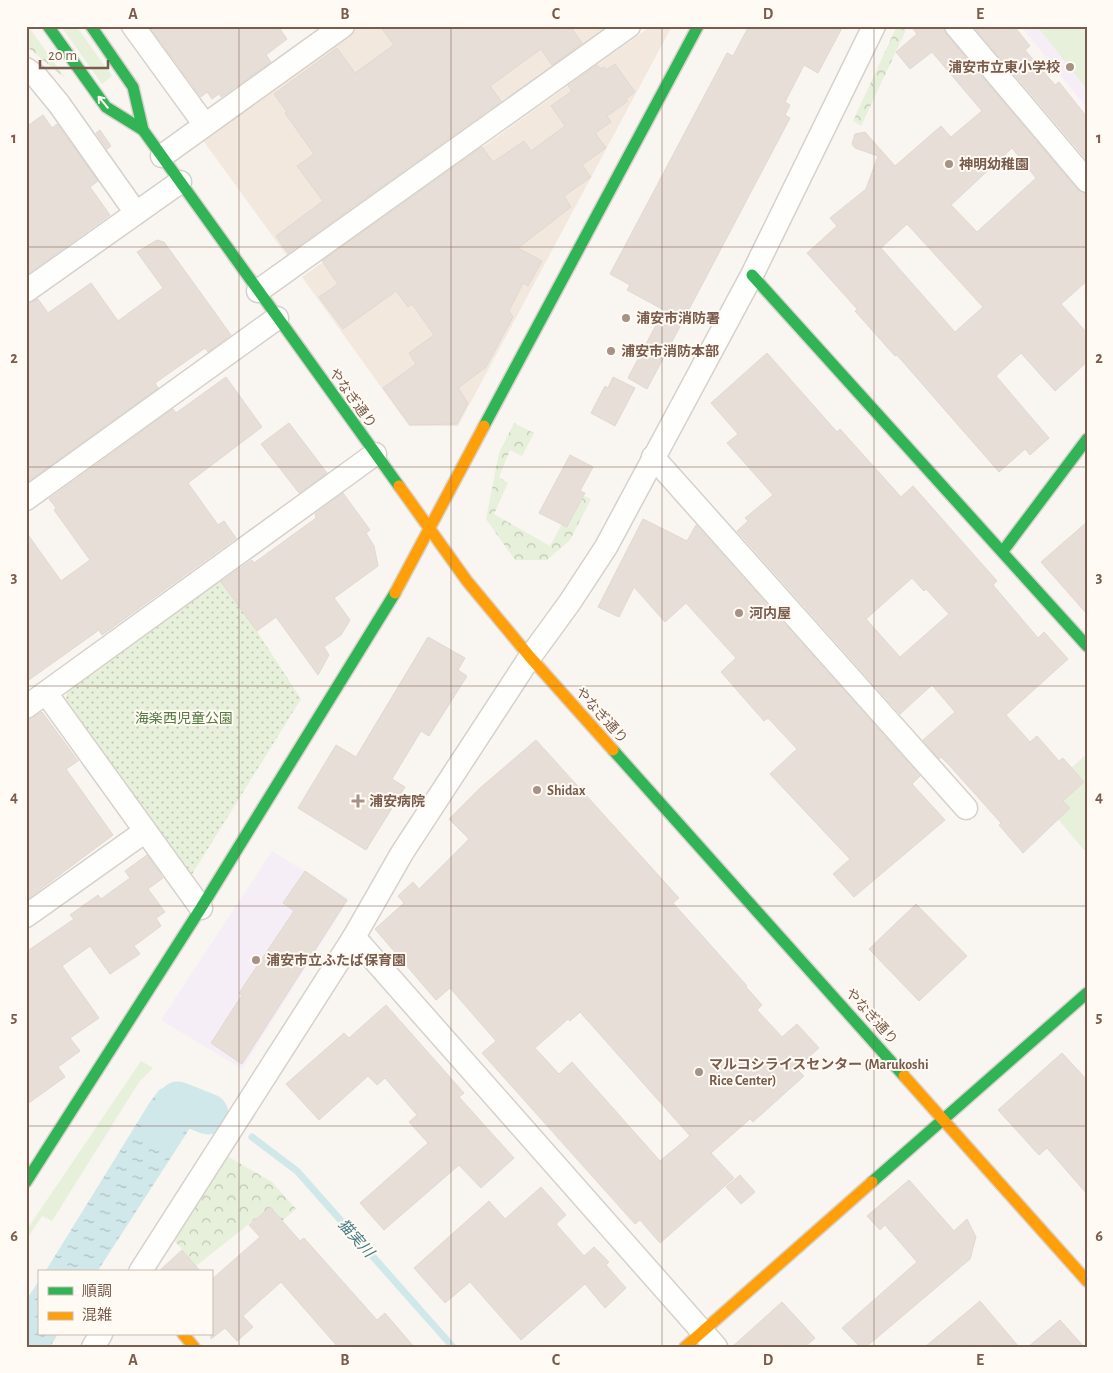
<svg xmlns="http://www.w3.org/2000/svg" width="1113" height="1373" font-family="'Alegreya Sans','Noto Sans JP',sans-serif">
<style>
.residential{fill:#f2e8de}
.education{fill:#f6eef6}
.green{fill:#e7f0db}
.forest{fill:url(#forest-crowns)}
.park{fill:url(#park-dots)}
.water{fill:url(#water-ripples)}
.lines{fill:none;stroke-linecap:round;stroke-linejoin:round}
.stream{stroke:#d0e8ea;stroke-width:7}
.river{stroke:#d0e8ea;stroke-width:41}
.building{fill:#e6ded7;stroke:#e2d8d2;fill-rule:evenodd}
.street-casing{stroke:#d7d1cb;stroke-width:25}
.fast-casing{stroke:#d9d2cb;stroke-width:14}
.slow-casing{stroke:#d9d2cb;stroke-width:14}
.street{stroke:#fefefd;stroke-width:22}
.fast{stroke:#30b455;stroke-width:11}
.slow{stroke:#ff9f0a;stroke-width:11}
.oneway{stroke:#fffaf3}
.grid{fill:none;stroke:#7a5c4d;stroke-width:1;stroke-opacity:0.55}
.poi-dot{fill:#a69286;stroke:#fffaf3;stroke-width:2}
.labels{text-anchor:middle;stroke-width:4;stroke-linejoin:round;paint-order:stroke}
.poi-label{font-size:14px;font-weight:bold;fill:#7a5c4d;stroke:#fffaf3;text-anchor:start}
.street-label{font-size:14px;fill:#7a5c4d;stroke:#fffaf3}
.park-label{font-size:14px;fill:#537a41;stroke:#fffaf3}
.water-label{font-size:15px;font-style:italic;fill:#437c86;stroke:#fffaf3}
.neatline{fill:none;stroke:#7a5c4d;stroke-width:2}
.grid-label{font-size:16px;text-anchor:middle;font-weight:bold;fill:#7a5c4d}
</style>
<defs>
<pattern id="forest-crowns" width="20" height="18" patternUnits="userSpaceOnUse" patternTransform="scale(1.25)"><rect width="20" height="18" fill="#e7f0db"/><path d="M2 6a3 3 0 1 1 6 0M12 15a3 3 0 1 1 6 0" fill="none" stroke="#c0c6b4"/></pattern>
<pattern id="park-dots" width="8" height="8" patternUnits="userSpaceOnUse" patternTransform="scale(1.25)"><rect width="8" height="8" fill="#e7f0db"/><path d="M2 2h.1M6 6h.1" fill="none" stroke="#c0c6b4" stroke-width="1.8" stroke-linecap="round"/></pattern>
<pattern id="water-ripples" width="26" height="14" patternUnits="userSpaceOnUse" patternTransform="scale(1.25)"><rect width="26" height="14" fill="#d0e8ea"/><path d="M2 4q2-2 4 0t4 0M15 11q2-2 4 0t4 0" fill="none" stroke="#aebfc0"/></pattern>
</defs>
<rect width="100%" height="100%" fill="#f9f5f0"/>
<g class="residential">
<polygon points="359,26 617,26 290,260 202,139"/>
<polygon points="651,26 672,26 458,426 409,426 302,277"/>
</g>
<g class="education">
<polygon points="1021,26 1087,26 1087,108"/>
<polygon points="272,851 349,899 242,1069 161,1020"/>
</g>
<g class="green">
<polygon points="61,26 76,26 112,76 102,84"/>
<polygon points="1037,26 1087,26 1087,89"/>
<polygon points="1087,754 1087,848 1084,850 1058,819 1069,808 1063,801 1084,782 1071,768"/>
<polygon points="141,1061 153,1068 139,1082 52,1221 42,1216 26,1240 26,1231"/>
</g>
<g class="forest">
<polygon points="26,26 28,26 66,79 26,46"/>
<polygon points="897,26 902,26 906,30 861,126 853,121"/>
<polygon points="514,423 534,433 522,456 510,450 499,477 508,483 494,514 550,546 562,524 568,527 584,496 591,499 570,540 547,560 515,560 486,519 499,453"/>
<polygon points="227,1156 272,1182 296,1209 282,1221 270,1207 196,1266 174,1240"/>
</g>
<polygon class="park" points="223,579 301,699 189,879 65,705 67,691"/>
<g class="water">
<polygon points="175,1082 192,1087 210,1097 97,1272 45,1272 150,1102 159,1090"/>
<polygon points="39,1281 39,1334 58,1334 50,1347 26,1347 26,1300"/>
</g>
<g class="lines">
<polyline class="stream" points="252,1137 297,1171 453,1347"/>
<polyline class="river" points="161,1130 178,1102 208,1114"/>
</g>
<g class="building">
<polygon points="149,26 278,26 287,39 266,55 271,62 221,97 219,94 212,99 207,92 201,97"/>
<polygon points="380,26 570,26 582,43 552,65 541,49 490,86 501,101 288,253 276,236 323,201 297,166 314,154 285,113 287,112 274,94 337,48 355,73 394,45"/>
<polygon points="749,26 843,26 818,73 804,65 785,102 790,105 785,115 790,118 647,389 628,378 664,310 627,290 630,285 610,274 727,53 733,56"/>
<path d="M911,26H943L946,34L1077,189L1087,194V281L1061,304L1087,333V362L1055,391L1021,353L996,376L1049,438L1030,455L1025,449L999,472L897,355L895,356L855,311L857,309L807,253L837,226L830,218L866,189L878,156L855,148L852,144L855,134L865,132L895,166L941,126L951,137L982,111L932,52L910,69L896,52L917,34ZM1012,148L1036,178L977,232L951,205ZM907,224L983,307L955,332L881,248Z"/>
<polygon points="973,26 1014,26 1030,46 1025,50 1055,85 1059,82 1087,117 1087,160"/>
<polygon points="615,64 635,92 626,99 628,101 607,116 611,122 595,133 606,148 582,165 591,177 564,196 571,207 518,248 542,261 528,286 523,283 509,311 513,317 486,367 458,388 468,403 457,424 410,425 383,388 416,364 409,353 434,335 412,304 408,307 396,291 343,329 319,297 338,284 322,261 482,147 493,162 524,141 531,151 565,126 551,106 572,91 568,86 597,65 601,69 604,67 606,70"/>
<polygon points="43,115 52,128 57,124 98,181 90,187 110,215 26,275 26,127"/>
<polygon points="100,130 111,146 107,149 96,133"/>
<polygon points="157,240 164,242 231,335 208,352 205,348 155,383 158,388 26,483 26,304 38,299 48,313 91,283 118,321 163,288 137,252"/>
<path d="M767,353L837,432L840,429L901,497L913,486L997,581L993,585L1038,638L1044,632L1068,659L1006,715L1030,742L1037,736L1059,761L1063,758L1084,782L1063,801L1070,808L1023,853L999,825L1001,823L950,766L941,757L939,759L923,740L955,712L932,685L900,714L737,531L748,521L745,518L773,495L727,443L738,434L711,403ZM912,578L924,591L926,589L949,614L900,657L866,619Z"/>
<polygon points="226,377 262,427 188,483 218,525 224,521 236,538 102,635 99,630 26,682 26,532 61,581 90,560 54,510 56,508 49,499 173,409 176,413"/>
<polygon points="613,377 635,388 615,426 591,413 605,386 608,388"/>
<polygon points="289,423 327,473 299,493 261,444"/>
<polygon points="570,455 593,467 580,491 585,493 567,527 539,513"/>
<polygon points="343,493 370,530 366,533 374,546 378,566 334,598 350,620 341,635 324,647 329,655 318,675 276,617 257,631 221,582 252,560 254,563 316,518 315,514"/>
<polygon points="643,519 687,541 696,525 920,776 912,784 945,820 854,897 833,874 850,859 770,774 797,749 768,718 764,721 721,672 736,658 686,603 665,622 634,587 619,617 598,607"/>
<polygon points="1087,522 1087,614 1041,562"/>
<polygon points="428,637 465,658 458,670 467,676 429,736 421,731 392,779 405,787 366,850 298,808 336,745 356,757"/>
<polygon points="42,712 78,761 66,769 113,835 26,900 26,720"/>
<path d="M536,740L679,898L673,903L747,986L746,987L762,1005L757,1010L782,1037L797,1024L819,1048L796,1068L804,1076L753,1122L750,1119L711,1153L734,1178L660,1243L640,1220L635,1224L482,1053L496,1041L450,988L436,1000L375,929L404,903L398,896L413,882L419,889L469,839L449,819L479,789ZM580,1012L690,1136L660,1161L572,1062L559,1074L535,1048L568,1019L570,1021Z"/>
<polygon points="147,855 163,878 148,889 165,912 156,918 161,926 134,946 140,954 110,974 90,946 62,966 99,1018 70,1038 80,1051 58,1067 65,1077 26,1105 26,952 74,919 70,915 98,895 101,899 130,878 125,871"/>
<polygon points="305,871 347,900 242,1064 211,1043 242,995 239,993 294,911 283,903"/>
<polygon points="916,904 967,956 919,1001 869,949"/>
<polygon points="386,1005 464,1093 459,1097 514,1158 481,1188 459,1165 384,1230 360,1203 428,1143 409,1122 417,1115 385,1078 377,1085 368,1076 319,1120 286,1084 344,1033 349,1038"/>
<polygon points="1062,1053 1087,1080 1087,1194 1047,1148 1039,1155 998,1110"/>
<polygon points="740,1175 755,1192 741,1204 726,1187"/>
<polygon points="909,1180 954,1231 967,1219 976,1237 970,1259 866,1347 860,1347 842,1328 917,1262 885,1225 880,1230 867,1216"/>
<polygon points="541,1187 566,1215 556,1224 584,1256 594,1247 609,1262 606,1265 626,1288 605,1308 585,1284 521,1340 470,1282 445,1303 414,1268 489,1201 505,1219"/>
<polygon points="270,1207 300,1241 304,1238 377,1320 385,1313 414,1347 338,1347 281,1282 243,1316 253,1327 237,1341 225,1328 211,1339 211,1280 260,1237 249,1225"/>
<polygon points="182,1250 201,1272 158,1272"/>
<polygon points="980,1301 1019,1347 925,1347"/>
<polygon points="782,1302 815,1338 805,1347 732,1347"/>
<polygon points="1060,1320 1084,1347 1028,1347"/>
</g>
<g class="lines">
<defs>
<g id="street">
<polyline points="133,26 205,125"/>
<polyline points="956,26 1087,181"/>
<polyline points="26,69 36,76 59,104 136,213"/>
<polyline points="162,156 343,26"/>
<polyline points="26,291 180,182"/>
<polyline points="258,291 629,26"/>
<polyline points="653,457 966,808"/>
<polyline points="26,499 277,318"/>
<polyline points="46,693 201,908"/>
<polyline points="26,707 375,454"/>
<polyline points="26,916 144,832"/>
<polyline points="354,937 716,1347"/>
<polyline points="140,1272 354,937 402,853 530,657 570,602 606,547 752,275 874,26"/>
<polyline points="93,1347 101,1334"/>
</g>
<g id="fast">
<polyline points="48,26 106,107 143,130"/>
<polyline points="91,26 133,87 143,130 399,486"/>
<polyline points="752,275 1087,646"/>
<polyline points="484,426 698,26"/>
<polyline points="1003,551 1087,439"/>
<polyline points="613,750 904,1076"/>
<polyline points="26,1182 201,908 395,593"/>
<polyline points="872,1182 1087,993"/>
</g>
<g id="slow">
<polyline points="399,486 467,581 530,657 613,750"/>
<polyline points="395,593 484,426"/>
<polyline points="904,1076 1087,1281"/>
<polyline points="183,1334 194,1347"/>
<polyline points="685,1347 872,1182"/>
</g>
</defs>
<use href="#street" class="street-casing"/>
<use href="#fast" class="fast-casing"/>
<use href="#slow" class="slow-casing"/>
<use href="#street" class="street"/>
<use href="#fast" class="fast"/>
<use href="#slow" class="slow"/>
</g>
<defs><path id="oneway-shaft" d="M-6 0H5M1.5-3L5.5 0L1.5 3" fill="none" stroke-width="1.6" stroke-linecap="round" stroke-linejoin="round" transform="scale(1.25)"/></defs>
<use class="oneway" href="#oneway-shaft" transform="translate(103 102) rotate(-130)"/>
<path class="grid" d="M239,26V1347M451,26V1347M662,26V1347M874,26V1347M26,247H1087M26,467H1087M26,686H1087M26,906H1087M26,1126H1087"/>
<g class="poi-dot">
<circle cx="1070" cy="67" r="5"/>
<circle cx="949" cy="164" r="5"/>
<circle cx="626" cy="318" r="5"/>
<circle cx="611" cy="351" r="5"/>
<circle cx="739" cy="613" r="5"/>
<circle cx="537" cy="790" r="5"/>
<path d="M355.5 793.5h5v5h5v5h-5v5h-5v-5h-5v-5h5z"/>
<circle cx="256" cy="960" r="5"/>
<circle cx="699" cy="1072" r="5"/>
</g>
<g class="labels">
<g class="poi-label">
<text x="1060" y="72" text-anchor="end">浦安市立東小学校</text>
<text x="959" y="169">神明幼稚園</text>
<text x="636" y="323">浦安市消防署</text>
<text x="621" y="356">浦安市消防本部</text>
<text x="749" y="618">河内屋</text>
<text x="547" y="795">Shidax</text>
<text x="369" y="806">浦安病院</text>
<text x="266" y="965">浦安市立ふたば保育園</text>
<text x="709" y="1069">マルコシライスセンター (Marukoshi<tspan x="709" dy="16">Rice Center)</tspan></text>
</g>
<g class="street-label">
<text transform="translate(353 398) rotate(54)" y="5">やなぎ通り</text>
<text transform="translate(602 715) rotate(48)" y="5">やなぎ通り</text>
<text transform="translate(872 1016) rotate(48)" y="5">やなぎ通り</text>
</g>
<g class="park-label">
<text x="184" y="723">海楽西児童公園</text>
</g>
<g class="water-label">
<text transform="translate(356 1238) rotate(48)" y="5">猫実川</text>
</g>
</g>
<rect width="1113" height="1373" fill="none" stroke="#fffaf3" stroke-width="55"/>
<rect x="38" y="1270" width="175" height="65" fill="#fffaf3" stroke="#cabbb1"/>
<rect x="48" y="1287" width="25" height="8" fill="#30b455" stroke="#cabbb1"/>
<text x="82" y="1296" font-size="15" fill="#7a5c4d">順調</text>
<rect x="48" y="1312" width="25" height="8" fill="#ff9f0a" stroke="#cabbb1"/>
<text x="82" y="1320" font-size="15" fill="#7a5c4d">混雑</text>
<path d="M40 60v8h68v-8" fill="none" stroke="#7a5c4d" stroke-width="2.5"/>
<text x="48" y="60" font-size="15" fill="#7a5c4d" stroke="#fffaf3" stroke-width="4" paint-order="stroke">20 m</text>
<rect x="28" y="28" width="1058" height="1318" class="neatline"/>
<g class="grid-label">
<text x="133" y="19">A</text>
<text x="345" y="19">B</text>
<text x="556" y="19">C</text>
<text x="768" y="19">D</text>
<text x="980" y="19">E</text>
<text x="14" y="143">1</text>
<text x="1099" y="143">1</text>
<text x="14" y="363">2</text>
<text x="1099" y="363">2</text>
<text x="14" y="582">3</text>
<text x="1099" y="582">3</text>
<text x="14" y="802">4</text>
<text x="1099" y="802">4</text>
<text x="14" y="1022">5</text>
<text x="1099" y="1022">5</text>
<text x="14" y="1241">6</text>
<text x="1099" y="1241">6</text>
<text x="133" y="1365">A</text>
<text x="345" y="1365">B</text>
<text x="556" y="1365">C</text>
<text x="768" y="1365">D</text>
<text x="980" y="1365">E</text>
</g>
</svg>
